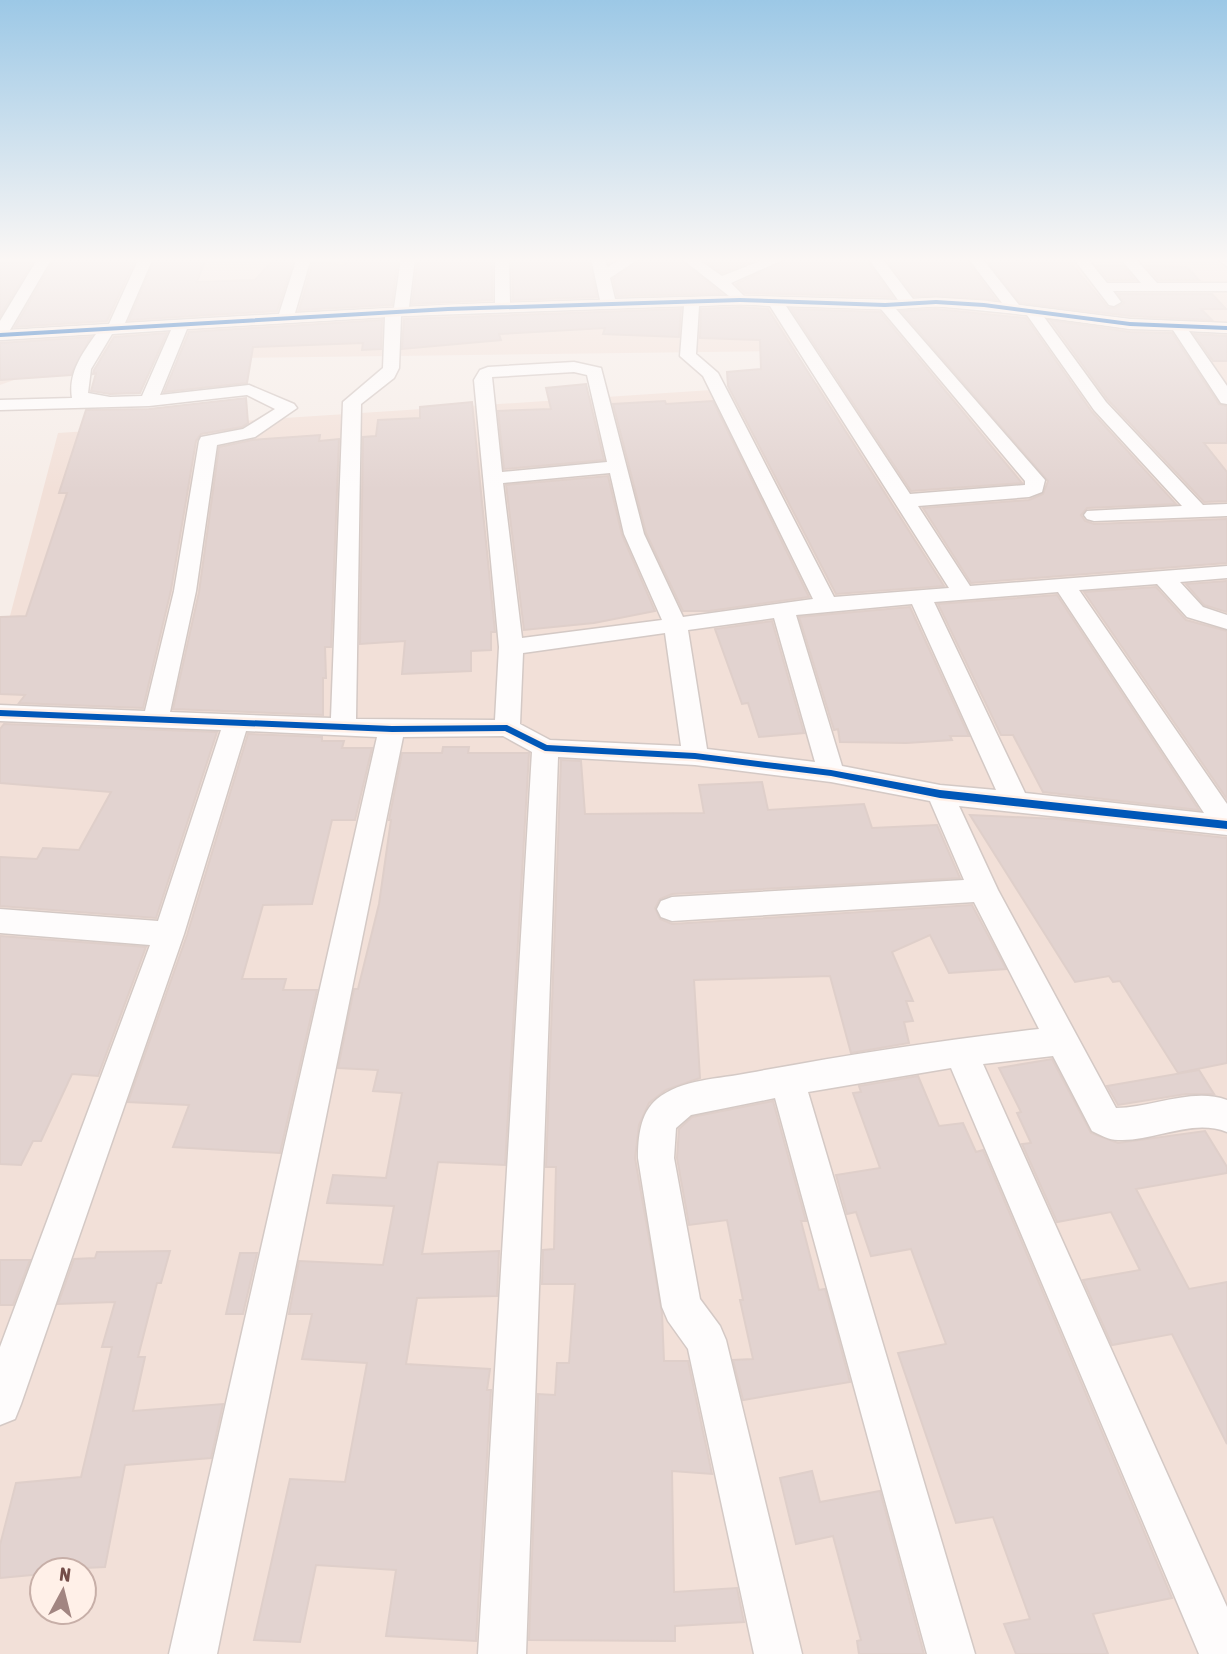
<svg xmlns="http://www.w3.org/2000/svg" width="1227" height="1654" font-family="'Asap Condensed',sans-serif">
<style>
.residential{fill:#f2e0d8;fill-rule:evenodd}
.building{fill:#e2d3d0;stroke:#dfcfca;stroke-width:2}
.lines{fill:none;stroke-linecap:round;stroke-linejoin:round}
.minor-casing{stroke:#d4c9c5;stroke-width:3}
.minor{fill:#fefcfc;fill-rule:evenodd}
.cycleway-casing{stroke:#fff0e8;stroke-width:5}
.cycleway{fill:#0057b8;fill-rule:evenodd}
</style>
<rect width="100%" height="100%" fill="#f6ede8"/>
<path class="residential" d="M0,258H1227V1654H0V654L58,433L880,379L861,350L70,360L0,385ZM42,1570H84V1612H42Z"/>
<g class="building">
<polygon points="86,258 136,258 107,321 15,327 53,261"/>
<polygon points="155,258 206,258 197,282 255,280 275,258 294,260 277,311 129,320"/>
<polygon points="345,258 398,258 392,305 299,310 313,262 345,265"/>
<polygon points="418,258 492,258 492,300 412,304"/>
<polygon points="512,258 589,259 597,297 513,300"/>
<polygon points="674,258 678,258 722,294 617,296 613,279 642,259"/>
<polygon points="701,258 761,258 722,273"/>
<polygon points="789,258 865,258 893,297 745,293 736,284"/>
<polygon points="885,258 965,258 996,300 914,296"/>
<polygon points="985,258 1067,258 1108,308 1115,308 1124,303 1118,294 1212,294 1226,309 1201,309 1212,320 1130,316 1020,303"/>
<polygon points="33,262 0,316 0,263"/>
<polygon points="1097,266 1123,266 1135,280 1108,280"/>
<polygon points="1146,266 1187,267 1199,280 1158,280"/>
<polygon points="740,307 768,309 944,586 836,594 728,386 727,372 761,369 760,340 700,338 701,309"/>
<polygon points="681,309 679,337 603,334 605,328 499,334 501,340 402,349 404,319"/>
<polygon points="791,309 880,312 1022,483 911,491"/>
<polygon points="936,309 1026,318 1092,412 1176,504 1087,508 1081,515 1085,521 1094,524 1227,519 1227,563 971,583 923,508 1029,500 1043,494 1048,481 901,311"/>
<polygon points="382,320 381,349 362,350 363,343 253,347 247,383 164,392 189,332"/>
<polygon points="1050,320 1130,332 1172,333 1219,404 1227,406 1227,443 1204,443 1227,472 1227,501 1204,502 1108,400"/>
<polygon points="167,333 140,393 110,394 91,391 96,373 93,374 94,370 114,337"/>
<polygon points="1194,334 1227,336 1227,361 1213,361"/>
<polygon points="91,337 71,375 0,380 0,343"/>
<polygon points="586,384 604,460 504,469 498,411 551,409 546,388"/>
<polygon points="246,398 248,423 242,427 201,434 196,441 171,590 143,708 19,703 25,695 0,694 0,617 26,616 67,493 59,493 86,410 149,409"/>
<polygon points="665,401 666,404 713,401 809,597 709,611 683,611 646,533 613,404"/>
<polygon points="472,402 495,632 491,632 491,650 471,651 471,671 402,674 405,641 360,644 363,437 376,436 378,420 420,418 420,407"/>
<polygon points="320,435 319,441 339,439 331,647 325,647 326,678 323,678 323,715 173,709 199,592 219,447 252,440"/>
<polygon points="608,476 622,535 655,611 594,623 524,630 506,485"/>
<polygon points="1227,581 1227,612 1204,605 1186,584"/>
<polygon points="1156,587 1186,620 1227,631 1227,799 1084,592"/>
<polygon points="1057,595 1199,810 1043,792 1013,735 1001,735 938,604"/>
<polygon points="910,607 969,736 950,736 952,740 906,743 840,742 838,729 834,730 799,617"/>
<polygon points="772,621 804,733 759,737 748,703 742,704 715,629"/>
<polygon points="4,724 217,732 156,918 0,906 0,857 37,859 43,848 79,850 111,792 0,783 0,729"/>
<polygon points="248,734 322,737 322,741 344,741 342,748 372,748 355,820 332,820 312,904 263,905 242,979 286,979 283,990 317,990 280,1153 173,1147 189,1105 128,1102 187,935"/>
<polygon points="443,747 469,747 468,753 529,753 505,1165 438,1162 422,1254 499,1251 497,1296 417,1298 406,1364 490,1369 487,1390 491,1390 476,1641 386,1636 396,1570 316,1565 300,1642 254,1640 290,1479 345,1482 367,1363 302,1359 312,1314 289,1314 299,1261 383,1265 394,1206 327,1203 333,1175 386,1178 402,1093 373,1091 378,1070 338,1068 354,989 358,989 379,904 391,820 389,820 402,753 442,753"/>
<polygon points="561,760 581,761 585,814 704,813 699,785 762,782 768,810 864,804 872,828 937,825 960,878 672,894 660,899 655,908 660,919 672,924 972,905 1006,969 949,973 930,935 892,952 913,1001 906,1001 913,1021 904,1022 909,1043 851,1053 830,976 694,980 700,1078 666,1090 649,1103 639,1125 635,1158 662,1313 664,1361 688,1361 712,1474 672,1471 674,1592 737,1588 744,1622 675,1626 675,1641 529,1640 538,1394 555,1395 557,1363 569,1363 575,1284 542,1284 543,1250 554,1249 556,1167 546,1167"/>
<polygon points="970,815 1057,819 1227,838 1227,1063 1178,1073 1120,981 1113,982 1109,976 1075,982"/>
<polygon points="0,936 146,947 98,1076 72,1074 41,1141 33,1141 21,1165 0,1164"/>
<polygon points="1052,1059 1091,1133 1118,1143 1205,1131 1227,1167 1227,1173 1136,1189 1189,1289 1227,1282 1227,1444 1172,1334 1112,1345 1083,1280 1140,1270 1111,1212 1057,1222 1022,1144 1031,1143 1017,1113 1021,1112 999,1068"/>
<polygon points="1199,1070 1214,1094 1186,1094 1118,1105 1107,1086"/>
<polygon points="918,1076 939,1126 963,1123 976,1152 983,1150 1172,1598 1093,1614 1108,1654 1016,1654 1004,1624 1030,1619 993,1517 956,1523 898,1353 946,1344 911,1249 871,1256 856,1212 847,1214 836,1175 880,1168 853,1093 861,1092 859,1086"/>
<polygon points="773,1101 806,1221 801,1221 819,1290 825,1289 850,1382 743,1400 733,1360 753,1359 740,1300 743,1300 727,1220 689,1225 677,1158 679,1129 692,1117"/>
<polygon points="170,1251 161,1283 157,1283 138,1357 145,1357 133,1411 223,1404 211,1458 125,1465 105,1567 42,1570 42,1574 0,1578 0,1545 16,1483 81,1477 112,1347 102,1347 115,1302 58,1304 74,1259 95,1258 97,1252"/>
<polygon points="240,1253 257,1253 243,1314 226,1314"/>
<polygon points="0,1260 30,1260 13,1305 0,1305"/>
<polygon points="812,1471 820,1502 880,1491 924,1654 859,1654 857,1641 861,1640 833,1536 796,1544 780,1478"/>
</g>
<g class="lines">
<defs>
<g id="minor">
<path d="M38,258H52L10,330L109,324L139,258H153L125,323L279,314L297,258H311L295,313L394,308L401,258H415L409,307L495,303V258H509L510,303L600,300L591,258H605L607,267L623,258H640L610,278L615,299L729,296L681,258H696L722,276L768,258H787L731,283L744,296L898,300L868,258H882L913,299L936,298L1002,303L968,258H982L1019,305L1130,319L1227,323V333L1189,331L1227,386V404L1221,403L1173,330L1130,329L1044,317L1106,402L1203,505L1227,504V516L1094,521L1087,519L1084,515L1087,511L1182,506L1094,410L1027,315L936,306L896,309L1045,480L1042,492L1029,497L918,506L970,586L1227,566V578L1180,582L1203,607L1227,615V629L1187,617L1157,584L1079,590L1227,804V835L959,806L998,890L1116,1108C1152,1108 1192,1087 1227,1100V1132C1191,1118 1154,1142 1118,1140C1109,1140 1100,1135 1092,1131L1053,1056L983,1064L1227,1607V1654H1199L951,1068L808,1092L975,1654H927L775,1098L691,1115L676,1128L674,1158L700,1299L720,1326L726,1340L802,1654H754L688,1349L668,1321L662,1307L638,1158C638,1138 640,1113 657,1099C681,1079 720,1079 749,1073C845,1055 942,1040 1039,1029L974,902L672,921L661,917L657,909L661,901L672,897L964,880L930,801L831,782L695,765L558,757L526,1654H478L532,752L503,736L403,737L217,1654H169L377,737L246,731L184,934L21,1404L15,1419L0,1425V1347L150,945L0,933V909L158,921L221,730L0,721V705L145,711L174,591L199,441L201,437L243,429L275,409L247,395L149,406L0,410V400L72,398C68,373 82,354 96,334L0,340V321ZM740,304L770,306L949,588L834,597L718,373L696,354L699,306ZM684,306L680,356L703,376L813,599L683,617L644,534L601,368L574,362L488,367L480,370L474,380L499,647L495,720L356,719L361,404L394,378L399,368L401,316ZM786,306L881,309L1025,481V485L910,494ZM385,317L383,368L343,402L331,718L170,712L196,591L217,445L255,437L297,408L294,404L249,385L160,395L187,329ZM171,330L142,396L110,397L88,393L91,369L112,334ZM574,372L587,375L607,462L502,472L492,377ZM610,473L624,534L662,620L522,638L503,483ZM1058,592L1204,813L1025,793L934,602ZM912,604L996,790L940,785L842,766L796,615ZM774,618L815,762L707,749L688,630ZM665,633L681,746L550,740L520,724L523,653Z"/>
<polygon points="1073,258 1087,258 1107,283 1141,283 1120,258 1135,258 1157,283 1227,283 1227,291 1113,291 1121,302 1114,306 1109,305"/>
<polygon points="1216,258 1227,258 1227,266"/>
</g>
</defs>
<use href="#minor" class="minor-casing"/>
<use href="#minor" class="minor"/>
<defs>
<g id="cycleway">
<polygon points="740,298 885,303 936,300 984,303 1130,322 1227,326 1227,330 1130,326 984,307 936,304 885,307 740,302 448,311 0,337 0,333 448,307"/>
<polygon points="0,710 392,726 507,725 547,745 695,753 831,770 940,790 1227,821 1227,829 940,798 831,776 695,759 545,751 505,731 392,732 0,716"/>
</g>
</defs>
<use href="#cycleway" class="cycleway-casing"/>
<use href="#cycleway" class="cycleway"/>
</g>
<linearGradient id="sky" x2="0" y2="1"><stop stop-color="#9cc8e6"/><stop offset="0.53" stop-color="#fbf7f5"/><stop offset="1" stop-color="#fbf7f5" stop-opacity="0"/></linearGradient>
<rect width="1227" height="490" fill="url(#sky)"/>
<g transform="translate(63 1591) rotate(7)"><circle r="33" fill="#fff0e8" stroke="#c7afa8" stroke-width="2"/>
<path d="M0-5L12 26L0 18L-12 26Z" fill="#a28581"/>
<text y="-10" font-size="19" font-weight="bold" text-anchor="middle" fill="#744d49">N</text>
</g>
</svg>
